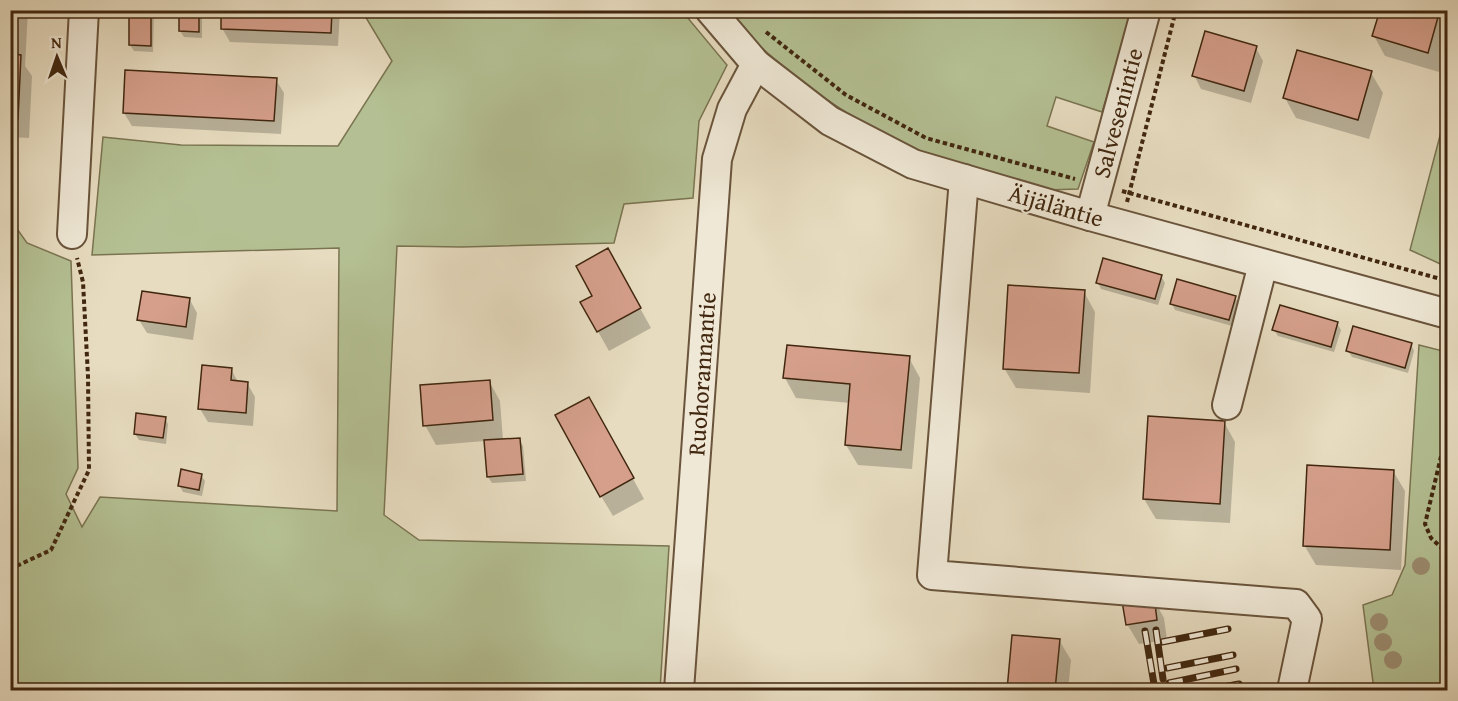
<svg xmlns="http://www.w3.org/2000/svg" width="1458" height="701" font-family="'Gentium Book Plus',serif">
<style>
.green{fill:#b4c093;stroke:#7a7451;stroke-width:1.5}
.shadow{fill:#0003}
.building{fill:#d59f8b;stroke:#41270f;stroke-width:1.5}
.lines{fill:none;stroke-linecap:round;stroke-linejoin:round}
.minor-casing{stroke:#6a543b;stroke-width:32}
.path{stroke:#41270f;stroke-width:4;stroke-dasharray:4.5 3;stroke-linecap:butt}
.minor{stroke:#efe8d6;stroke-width:28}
.rail-casing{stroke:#41270f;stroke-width:7}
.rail{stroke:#efe8d6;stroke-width:4.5;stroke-dasharray:14;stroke-linecap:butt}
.tree{fill:#9c8d71}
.labels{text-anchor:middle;stroke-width:4.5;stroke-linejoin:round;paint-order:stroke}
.street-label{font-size:24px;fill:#41270f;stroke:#efe8d6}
</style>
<rect width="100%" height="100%" fill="#e7dcc0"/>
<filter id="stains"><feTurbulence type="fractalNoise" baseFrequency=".00333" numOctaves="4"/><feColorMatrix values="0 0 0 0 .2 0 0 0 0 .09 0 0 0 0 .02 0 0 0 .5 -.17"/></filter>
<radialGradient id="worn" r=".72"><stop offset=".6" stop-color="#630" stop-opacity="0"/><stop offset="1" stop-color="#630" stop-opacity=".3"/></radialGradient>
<g class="green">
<polygon points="1028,10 1030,14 1039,10 1133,11 1102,112 1056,97 1047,126 1094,142 1078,189 1045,190 958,166 908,146 866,125 819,95 786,69 756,43 729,11"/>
<polygon points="362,11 682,11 727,65 699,121 693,198 624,204 614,243 462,247 397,246 384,515 419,540 669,546 660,690 11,690 11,229 15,226 27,243 71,261 78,468 66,494 82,527 100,497 337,511 339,248 92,255 103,137 181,145 338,146 392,61"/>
<polygon points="1447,109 1447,267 1410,250"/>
<polygon points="1419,345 1447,352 1447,690 1374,690 1363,605 1392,595 1405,565"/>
</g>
<g class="shadow">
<polygon points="10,10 28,10 25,66 32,76 29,138 10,137"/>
<polygon points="131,10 154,10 153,52 134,51 130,45"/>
<polygon points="181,10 202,10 202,38 184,37 180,31"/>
<polygon points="223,10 340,10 338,46 230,42 222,28"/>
<polygon points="1327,10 1349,10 1331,18"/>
<polygon points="1381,10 1443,10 1448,18 1448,44 1439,72 1385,56 1374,36"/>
<polygon points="1256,48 1263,61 1251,103 1201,89 1194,75"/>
<polygon points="1371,73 1383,93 1369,139 1296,118 1285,98"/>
<polygon points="276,80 284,93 281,134 132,126 124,113"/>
<polygon points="619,270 651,328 609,351 582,303 594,297"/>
<polygon points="1161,276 1165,283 1158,305 1101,289 1098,283"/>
<polygon points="1084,292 1095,312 1090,393 1016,388 1004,368"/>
<polygon points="1235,297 1238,303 1232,326 1175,310 1172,304"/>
<polygon points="190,300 197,313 193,340 147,333 139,320"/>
<polygon points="1337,323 1341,330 1334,352 1278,336 1274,330"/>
<polygon points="1411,344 1414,351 1408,373 1352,357 1348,351"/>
<polygon points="909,358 920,378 912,469 858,465 846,445 850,403 796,398 785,378"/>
<polygon points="231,369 238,382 247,383 255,397 253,426 208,422 200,409"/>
<polygon points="489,381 500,401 503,440 519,439 523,446 526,481 492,483 488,477 485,441 436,445 425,425"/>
<polygon points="165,418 168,424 166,444 139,440 135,434"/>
<polygon points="600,418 644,499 613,516 601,496"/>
<polygon points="1224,422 1235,442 1230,523 1156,519 1144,499"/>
<polygon points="1393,471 1405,491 1401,570 1316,565 1304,545"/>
<polygon points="201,475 205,481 202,496 183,492 179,485"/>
<polygon points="1153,598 1164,618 1167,640 1139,644 1127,624"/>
<polygon points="1013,636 1059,640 1071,660 1068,690 1008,690"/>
</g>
<g class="building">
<polygon points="10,10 17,10 14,54 21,55 18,119 10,118"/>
<polygon points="129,10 151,10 151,46 129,45"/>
<polygon points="179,10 199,10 199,32 179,31"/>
<polygon points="221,10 332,10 331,33 221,29"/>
<polygon points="1380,10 1440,10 1428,53 1372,36"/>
<polygon points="1205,31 1257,46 1244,91 1192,76"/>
<polygon points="1297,50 1372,71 1358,120 1283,98"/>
<polygon points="125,70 277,78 274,121 123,113"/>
<polygon points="608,248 641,308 597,332 580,302 592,296 576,266"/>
<polygon points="1103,258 1162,275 1155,299 1096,283"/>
<polygon points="1177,279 1236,296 1229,320 1170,304"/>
<polygon points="1008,285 1085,290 1079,373 1003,369"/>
<polygon points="142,291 190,298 186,327 137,320"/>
<polygon points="1280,305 1338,322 1331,347 1272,330"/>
<polygon points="1353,326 1412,343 1405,368 1346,351"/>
<polygon points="787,345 910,356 901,450 845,445 850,384 783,378"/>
<polygon points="202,365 232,368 231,380 248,382 246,413 198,409"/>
<polygon points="490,380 493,420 423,426 420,385"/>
<polygon points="589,397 634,478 600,497 555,415"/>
<polygon points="136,413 166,417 163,438 134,434"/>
<polygon points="1148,416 1225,421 1220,504 1143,499"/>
<polygon points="520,438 523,474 487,477 484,440"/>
<polygon points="1307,465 1394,470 1390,550 1303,546"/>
<polygon points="181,469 202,474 199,490 178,486"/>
<polygon points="1154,596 1157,620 1126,625 1122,601"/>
<polygon points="1012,635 1060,639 1055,690 1007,690"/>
</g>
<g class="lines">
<defs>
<g id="minor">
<polyline points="710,10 756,64 830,121 913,164 1090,216 1448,314"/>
<polyline points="964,179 932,575 1296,604 1307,619 1292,690"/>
<polyline points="1090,216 1146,10"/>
<polyline points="72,234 84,10"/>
<polyline points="1227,405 1263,264"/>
<polyline points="679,690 717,159 732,109 756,64"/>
</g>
</defs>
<use href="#minor" class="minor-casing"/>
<g class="path">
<polyline points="766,32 846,95 926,138 1075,179"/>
<polyline points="1122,191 1448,281"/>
<polyline points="1127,202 1176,10"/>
<polyline points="1448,427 1425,524 1431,538 1448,554"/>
<polyline points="10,569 51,550 89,470 88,376 83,282 77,258"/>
</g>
<use href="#minor" class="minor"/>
<defs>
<g id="rail">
<polyline points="1156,630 1163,679"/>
<polyline points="1145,631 1155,690"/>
<polyline points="1162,642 1228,629"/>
<polyline points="1167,668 1233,655"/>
<polyline points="1169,683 1236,669"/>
<polyline points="1208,690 1239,684"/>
</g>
</defs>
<use href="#rail" class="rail-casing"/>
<use href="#rail" class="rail"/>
</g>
<g class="tree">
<circle cx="1421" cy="566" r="9"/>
<circle cx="1379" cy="622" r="9"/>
<circle cx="1383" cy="642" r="9"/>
<circle cx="1393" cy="660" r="9"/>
</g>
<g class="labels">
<g class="street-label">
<text transform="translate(1118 113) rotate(-75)" y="8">Salvesenintie</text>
<text transform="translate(1056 206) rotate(16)" y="8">Äijäläntie</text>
<text transform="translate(702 374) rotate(-86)" y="8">Ruohorannantie</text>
</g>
</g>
<rect width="1458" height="701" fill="none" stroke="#e7dcc0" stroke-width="36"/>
<rect x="12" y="12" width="1434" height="677" fill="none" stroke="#41270f" stroke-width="3"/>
<rect x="18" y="18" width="1422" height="665" fill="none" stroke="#41270f" stroke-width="1.5"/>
<g transform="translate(57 57) rotate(358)" stroke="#efe8d6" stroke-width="4.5" paint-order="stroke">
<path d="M0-4.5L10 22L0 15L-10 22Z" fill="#41270f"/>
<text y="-9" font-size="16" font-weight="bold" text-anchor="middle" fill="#41270f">N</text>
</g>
<rect width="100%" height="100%" filter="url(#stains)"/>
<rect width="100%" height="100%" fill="url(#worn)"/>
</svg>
